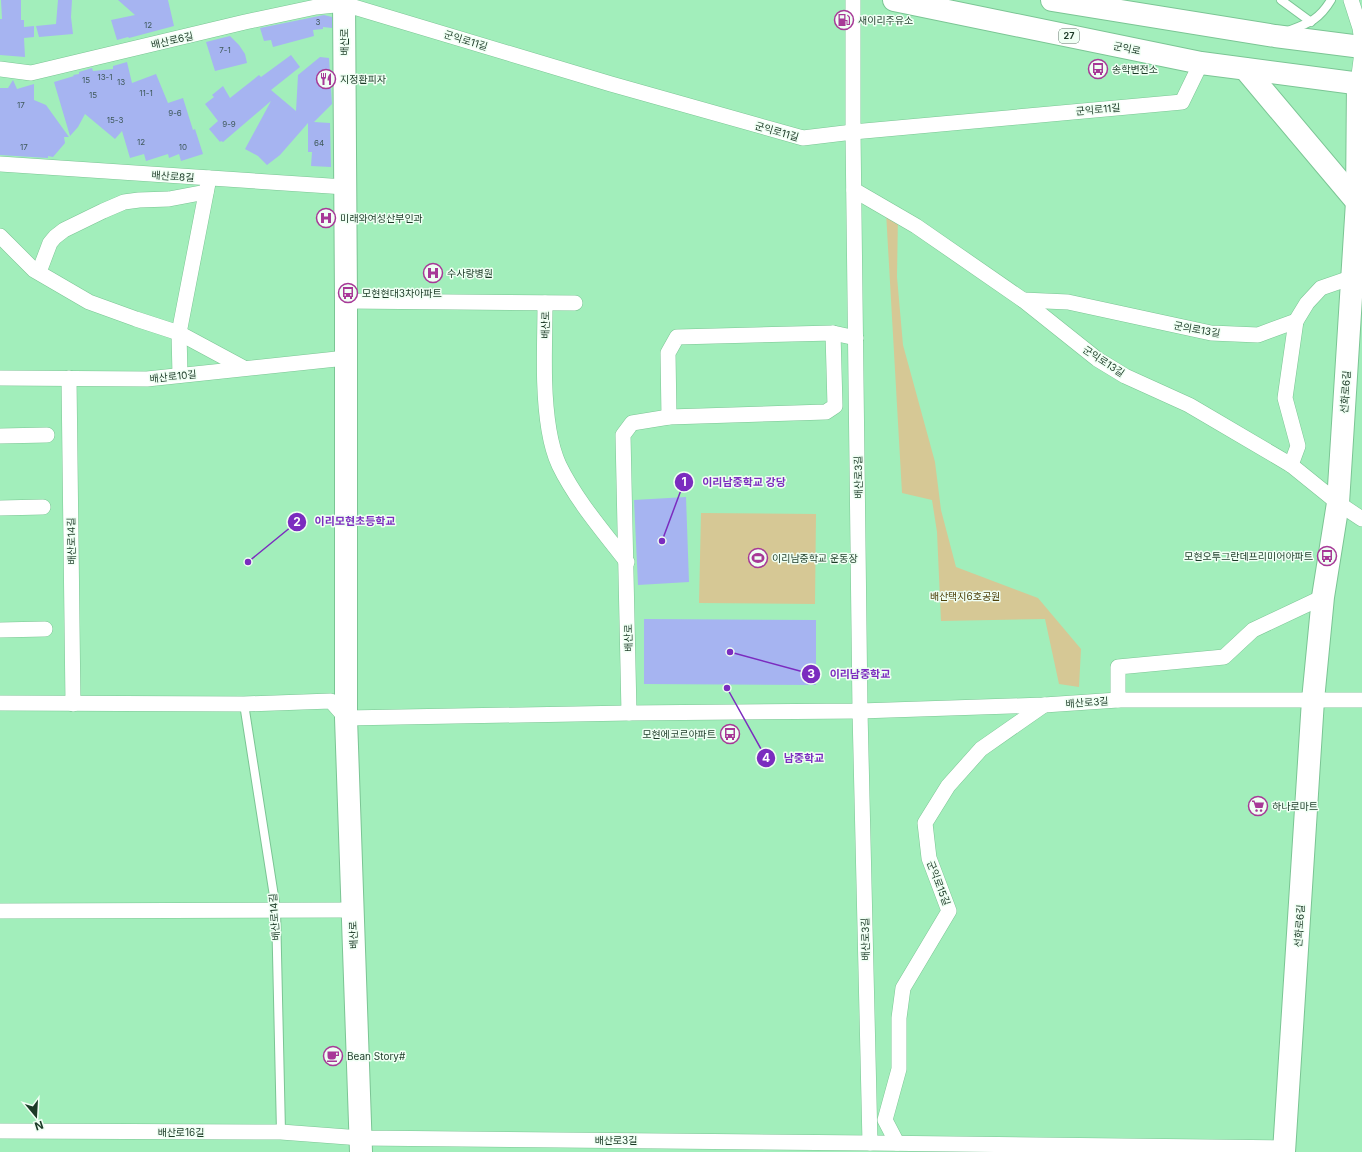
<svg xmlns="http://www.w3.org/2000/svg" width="1362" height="1152" font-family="Inter,'Noto Sans KR',sans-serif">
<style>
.green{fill:#d6c895}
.building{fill:#a6b4f1}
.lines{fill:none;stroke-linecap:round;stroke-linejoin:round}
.lane-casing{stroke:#7bc594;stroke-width:10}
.street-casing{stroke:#7bc594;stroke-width:16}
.secondary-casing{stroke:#7bc594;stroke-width:24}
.primary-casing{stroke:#7bc594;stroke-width:24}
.lane{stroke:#fff;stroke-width:8}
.street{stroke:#fff;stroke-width:15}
.secondary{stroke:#fff;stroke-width:22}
.primary{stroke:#fff;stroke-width:22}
.labels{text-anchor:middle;stroke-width:3;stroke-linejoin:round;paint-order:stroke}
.number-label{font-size:8px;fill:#3e5859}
.shield{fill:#f0fff4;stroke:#5b7564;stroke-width:1}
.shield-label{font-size:9px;font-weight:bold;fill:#1b3a26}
.poi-label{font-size:10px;fill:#1b3a26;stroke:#f0fff4;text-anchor:start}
.street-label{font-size:10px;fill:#1b3a26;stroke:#f0fff4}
.park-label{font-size:10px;fill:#4e410b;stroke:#f0fff4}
.leader{fill:none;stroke:#7b2cbf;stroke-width:1.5}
.callout-dot{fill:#7b2cbf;stroke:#f0fff4;stroke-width:1.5}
.mark-label{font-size:12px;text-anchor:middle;font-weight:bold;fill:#fff}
.callout-label{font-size:11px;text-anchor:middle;font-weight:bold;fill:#7b2cbf;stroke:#f0fff4;stroke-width:3;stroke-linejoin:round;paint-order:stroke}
</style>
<rect width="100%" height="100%" fill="#a2eebb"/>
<g class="green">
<polygon points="886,212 898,215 897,277 903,345 935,462 941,510 956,567 1038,598 1081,649 1079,687 1059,684 1045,619 941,621 937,532 932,500 902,493"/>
<polygon points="701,513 816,514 815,604 699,603"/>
</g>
<g class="building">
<polygon points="1,0 21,0 21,20 24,20 24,27 34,26 34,37 24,38 25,57 0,55 0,19 2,19"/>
<polygon points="58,0 72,0 71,17 73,34 39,37 36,26 56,24"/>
<polygon points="118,0 168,0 174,26 129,38 128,37 117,40 111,20 135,15"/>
<polygon points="324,15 332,17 332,28 323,27 323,29 313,30 314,36 273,47 271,40 264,41 260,28"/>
<polygon points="230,36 239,45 245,54 247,63 215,71 206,42"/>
<polygon points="291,55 300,67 271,90 296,111 298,75 320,57 329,58 332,104 314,122 330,123 331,167 311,166 312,152 308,152 308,123 280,155 267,165 258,156 245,149 271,101 223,142 221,141 220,142 209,129 218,121 205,104 214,97 212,95 223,86 230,98 259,75 261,77"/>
<polygon points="127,62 132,83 156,74 168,103 183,98 193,130 195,129 203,154 181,161 179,154 169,158 168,154 146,161 144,154 130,158 122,131 115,139 85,114 78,127 70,136 54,82 74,76 73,75 79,74 79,72 92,68 93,71 113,69 113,66"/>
<polygon points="13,80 17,89 34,84 34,100 46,105 69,137 64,137 65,143 53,157 48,156 48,158 0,155 0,88 8,88"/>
<polygon points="686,497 689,582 638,585 634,500"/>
<polygon points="644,619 816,620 816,685 644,684"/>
</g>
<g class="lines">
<defs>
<g id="lane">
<polyline points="1281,0 1311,22"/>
<path d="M1288,31C1309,23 1319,20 1331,0"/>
<polyline points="244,704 276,909 281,1132"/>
</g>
<g id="street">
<polyline points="853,0 853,132 860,711 870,1143"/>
<polyline points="1351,0 1360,28 1362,42"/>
<polyline points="0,69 31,73 245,22 316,7 344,4 611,84 803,138 853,132 1182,102 1201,63"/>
<polyline points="1358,83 1362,52"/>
<polyline points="0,164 345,187"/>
<polyline points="854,190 916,226 1023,300 1097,359 1125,376 1189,405 1291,465 1338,503 1362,519"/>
<polyline points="0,236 34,270 89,302 136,319 179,333 244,368"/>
<polyline points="39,272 50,243 55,237 64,230 103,211 124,202 139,200 169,199 206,192"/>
<polyline points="1023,300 1068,302 1211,333 1258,335 1296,321 1307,303 1321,288 1353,277"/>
<polyline points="346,301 575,303"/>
<path d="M545,303C545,345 542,388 549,430C551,442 554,454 559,465C576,500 603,531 627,562"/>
<polyline points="180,375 179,333 209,178"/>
<polyline points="0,378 147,379 346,358"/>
<polyline points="69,378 73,704"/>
<polyline points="669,417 668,353 677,337 833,333 856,338"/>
<polyline points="0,436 47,435"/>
<polyline points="1291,465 1298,446 1285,398 1296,321"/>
<polyline points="0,508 43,507"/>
<polyline points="0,630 45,629"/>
<polyline points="1118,700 1118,667 1224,657 1253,630 1323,597"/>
<polyline points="0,703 244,704 331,701 346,718 629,713 860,711 1044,705 1118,700 1362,700"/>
<polyline points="629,713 623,435 632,423 669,417 826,412 835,406 833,333"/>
<polyline points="0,911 352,910"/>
<polyline points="0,1131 281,1132 361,1138 870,1143 1284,1148"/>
<polyline points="897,1143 885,1120 899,1069 899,1018 903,988 949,911 929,858 925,823 948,786 981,749 1044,705"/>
</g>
<g id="secondary">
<polyline points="344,0 346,301 346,718 361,1152"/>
<polyline points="1245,69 1357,202"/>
<polyline points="1284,1152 1313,700 1323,597 1338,503 1357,202 1358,83"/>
</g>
<g id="primary">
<polyline points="894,0 1201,63 1362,84"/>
<polyline points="1052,0 1275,36 1362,47"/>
</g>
</defs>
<use href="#lane" class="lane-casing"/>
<use href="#street" class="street-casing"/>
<use href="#secondary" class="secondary-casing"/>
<use href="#primary" class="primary-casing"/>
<use href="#lane" class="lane"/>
<use href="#street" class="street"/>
<use href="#secondary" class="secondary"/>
<use href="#primary" class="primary"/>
</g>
<defs>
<symbol id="fuel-ring" viewBox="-11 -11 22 22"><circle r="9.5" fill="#f0fff4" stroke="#a73997" stroke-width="1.5"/><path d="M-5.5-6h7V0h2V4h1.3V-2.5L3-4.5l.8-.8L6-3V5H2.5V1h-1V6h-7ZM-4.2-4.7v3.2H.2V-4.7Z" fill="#a73997"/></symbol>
<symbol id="bus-ring" viewBox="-11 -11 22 22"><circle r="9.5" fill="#f0fff4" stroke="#a73997" stroke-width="1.5"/><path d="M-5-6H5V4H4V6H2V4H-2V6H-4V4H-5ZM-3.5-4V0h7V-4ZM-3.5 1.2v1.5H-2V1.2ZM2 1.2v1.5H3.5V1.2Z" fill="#a73997"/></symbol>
<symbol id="restaurant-ring" viewBox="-11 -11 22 22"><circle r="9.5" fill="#f0fff4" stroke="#a73997" stroke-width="1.5"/><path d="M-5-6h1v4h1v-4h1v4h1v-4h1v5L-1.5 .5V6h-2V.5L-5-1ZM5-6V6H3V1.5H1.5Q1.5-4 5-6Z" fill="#a73997"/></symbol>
<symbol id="hospital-ring" viewBox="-11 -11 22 22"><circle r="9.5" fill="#f0fff4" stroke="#a73997" stroke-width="1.5"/><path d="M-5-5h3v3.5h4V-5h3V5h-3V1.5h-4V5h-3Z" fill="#a73997"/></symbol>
<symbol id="stadium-ring" viewBox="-11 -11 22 22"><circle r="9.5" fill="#f0fff4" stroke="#a73997" stroke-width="1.5"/><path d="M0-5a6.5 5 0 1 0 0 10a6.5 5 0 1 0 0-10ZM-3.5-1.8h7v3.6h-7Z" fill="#a73997"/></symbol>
<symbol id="supermarket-ring" viewBox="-11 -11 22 22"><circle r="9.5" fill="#f0fff4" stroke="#a73997" stroke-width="1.5"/><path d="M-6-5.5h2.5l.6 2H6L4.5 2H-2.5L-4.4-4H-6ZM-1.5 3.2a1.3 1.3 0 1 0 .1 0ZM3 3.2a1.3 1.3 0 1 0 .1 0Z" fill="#a73997"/></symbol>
<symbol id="cafe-ring" viewBox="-11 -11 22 22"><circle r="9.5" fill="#f0fff4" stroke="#a73997" stroke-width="1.5"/><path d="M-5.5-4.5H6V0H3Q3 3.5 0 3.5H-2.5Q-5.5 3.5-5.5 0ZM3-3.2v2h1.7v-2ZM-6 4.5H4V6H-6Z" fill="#a73997"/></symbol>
</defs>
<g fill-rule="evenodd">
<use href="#fuel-ring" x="833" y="9" width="22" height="22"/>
<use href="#bus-ring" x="1087" y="58" width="22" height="22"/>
<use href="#restaurant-ring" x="315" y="68" width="22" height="22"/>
<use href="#hospital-ring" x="315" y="207" width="22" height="22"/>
<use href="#hospital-ring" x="422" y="262" width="22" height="22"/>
<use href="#bus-ring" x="337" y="282" width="22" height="22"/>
<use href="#bus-ring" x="1316" y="545" width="22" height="22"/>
<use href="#stadium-ring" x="747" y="547" width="22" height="22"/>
<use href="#bus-ring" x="719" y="723" width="22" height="22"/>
<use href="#supermarket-ring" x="1247" y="795" width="22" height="22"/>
<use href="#cafe-ring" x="322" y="1045" width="22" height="22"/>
</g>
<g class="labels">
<g class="number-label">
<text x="318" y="25">3</text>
<text x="148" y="28">12</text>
<text x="225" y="53">7-1</text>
<text x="105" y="80">13-1</text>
<text x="86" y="83">15</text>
<text x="121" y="85">13</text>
<text x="146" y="96">11-1</text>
<text x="93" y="98">15</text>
<text x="21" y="108">17</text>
<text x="175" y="116">9-6</text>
<text x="115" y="123">15-3</text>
<text x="229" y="127">9-9</text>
<text x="141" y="145">12</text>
<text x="319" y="146">64</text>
<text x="24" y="150">17</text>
<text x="183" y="150">10</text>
</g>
<rect class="shield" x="1059" y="29" width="20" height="14" rx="3"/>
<g class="shield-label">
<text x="1069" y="39">27</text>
</g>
<g class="poi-label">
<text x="858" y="24">새이리주유소</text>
<text x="1112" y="73">송학변전소</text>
<text x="340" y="83">지정환피자</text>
<text x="340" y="222">미래와여성산부인과</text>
<text x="447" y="277">수사랑병원</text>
<text x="362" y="297">모현현대3차아파트</text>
<text x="1313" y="560" text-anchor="end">모현오투그란데프리미어아파트</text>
<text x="772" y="562">이리남중학교 운동장</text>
<text x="716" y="738" text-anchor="end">모현에코르아파트</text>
<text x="1272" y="810">하나로마트</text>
<text x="347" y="1060">Bean Story#</text>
</g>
<g class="street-label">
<text transform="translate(172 40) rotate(-13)" y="4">배산로6길</text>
<text transform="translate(466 40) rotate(17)" y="4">군익로11길</text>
<text transform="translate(344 42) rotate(-90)" y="4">배산로</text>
<text transform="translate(1127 48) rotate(12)" y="4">군익로</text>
<text transform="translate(1098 109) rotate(-5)" y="4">군익로11길</text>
<text transform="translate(777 131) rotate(16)" y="4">군익로11길</text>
<text transform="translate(173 176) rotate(4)" y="4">배산로8길</text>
<text transform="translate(545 325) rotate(-89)" y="4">배산로</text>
<text transform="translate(1197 329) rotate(10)" y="4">군의로13길</text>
<text transform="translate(1104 361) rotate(33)" y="4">군익로13길</text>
<text transform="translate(173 376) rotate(-6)" y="4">배산로10길</text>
<text transform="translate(1345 392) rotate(-86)" y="4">선화로6길</text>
<text transform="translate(858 477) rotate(-91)" y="4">배산로3길</text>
<text transform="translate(71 541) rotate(-91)" y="4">배산로14길</text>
<text transform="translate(628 638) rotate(-91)" y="4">배산로</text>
<text transform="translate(1087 702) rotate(-4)" y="4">배산로3길</text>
<text transform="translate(939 883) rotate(69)" y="4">군익로15길</text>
<text transform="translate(274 917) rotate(-94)" y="4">배산로14길</text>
<text transform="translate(1299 926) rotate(-86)" y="4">선화로6길</text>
<text transform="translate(353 935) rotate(-92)" y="4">배산로</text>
<text transform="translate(865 939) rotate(-91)" y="4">배산로3길</text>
<text x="181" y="1136">배산로16길</text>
<text x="616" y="1144">배산로3길</text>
</g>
<g class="park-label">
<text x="965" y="600">배산택지6호공원</text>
</g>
</g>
<path class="leader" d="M662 541L684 482M248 562L297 522M730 652L811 674M727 688L766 758"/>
<g class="callout-dot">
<circle cx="662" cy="541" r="4"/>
<circle cx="248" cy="562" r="4"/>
<circle cx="730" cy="652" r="4"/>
<circle cx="727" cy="688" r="4"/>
<circle cx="684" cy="482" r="10"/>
<circle cx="297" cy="522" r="10"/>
<circle cx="811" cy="674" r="10"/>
<circle cx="766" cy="758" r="10"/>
</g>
<g class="mark-label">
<text x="684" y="486">1</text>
<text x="297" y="526">2</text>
<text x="811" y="678">3</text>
<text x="766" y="762">4</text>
</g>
<g class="callout-label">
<text x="744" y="486">이리남중학교 강당</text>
<text x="355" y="525">이리모현초등학교</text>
<text x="860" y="678">이리남중학교</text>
<text x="804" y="762">남중학교</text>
</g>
<g transform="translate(36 1116) rotate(162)" stroke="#f0fff4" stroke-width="3" paint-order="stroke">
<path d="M0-3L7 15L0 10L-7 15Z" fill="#1b3a26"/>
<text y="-6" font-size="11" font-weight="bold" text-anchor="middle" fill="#1b3a26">N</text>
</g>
</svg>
